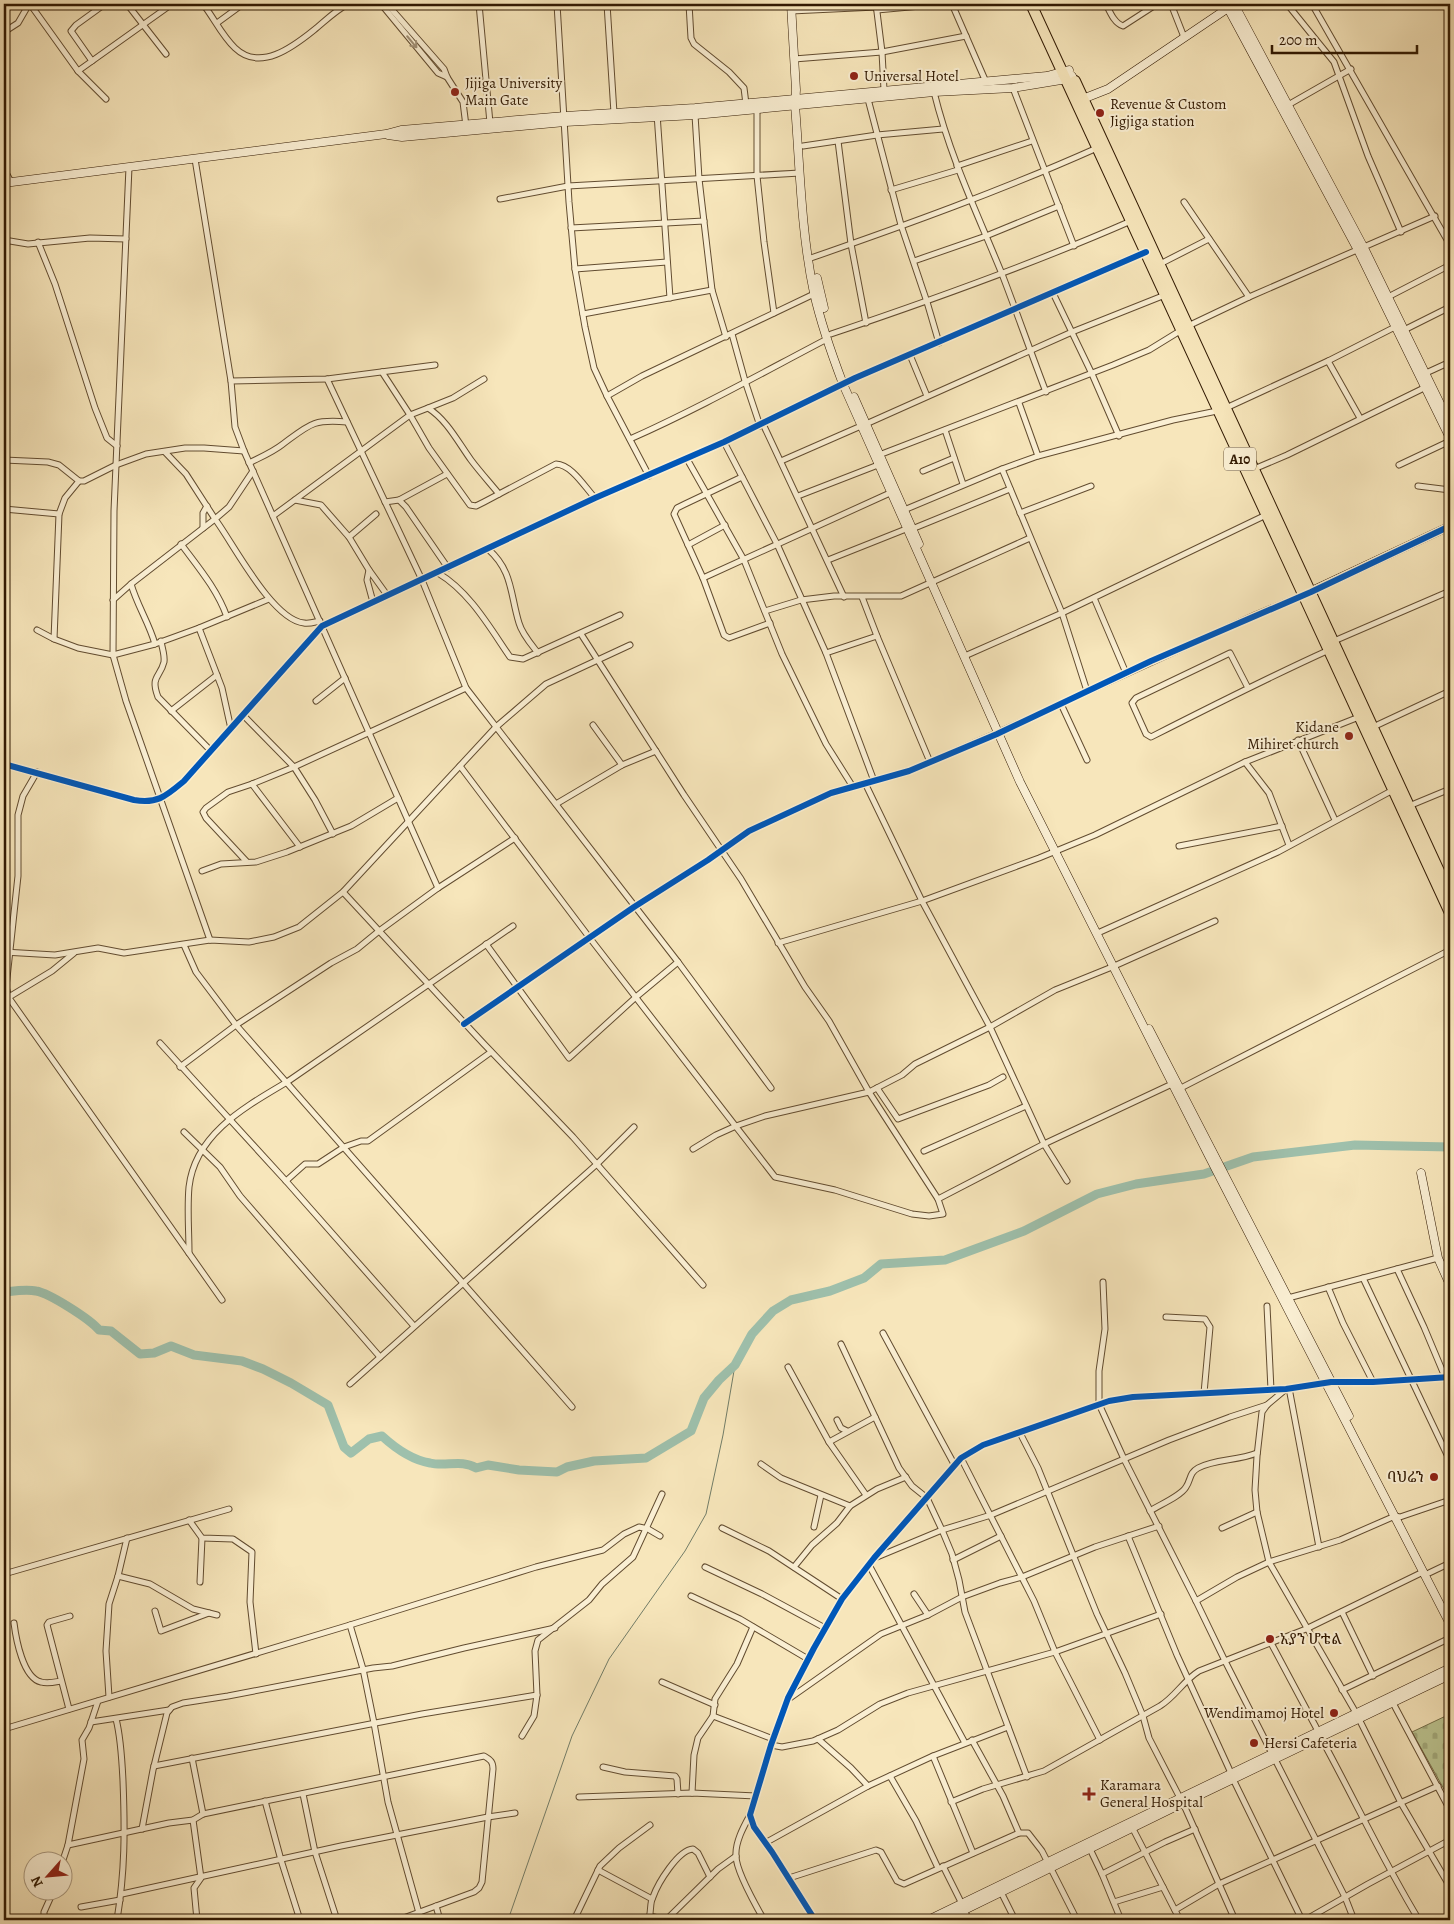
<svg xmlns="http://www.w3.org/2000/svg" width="1454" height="1924" font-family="Alegreya,'Noto Serif Ethiopic',serif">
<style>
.cemetery{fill:url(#cemetery-stones);stroke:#766f4a}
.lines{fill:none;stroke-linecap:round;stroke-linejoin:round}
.stream{stroke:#727d68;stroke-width:1}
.river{stroke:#9ec0ac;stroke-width:9}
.street-casing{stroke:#624c30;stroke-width:7}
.secondary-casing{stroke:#311902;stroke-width:9}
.highway-casing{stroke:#311902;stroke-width:12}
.street{stroke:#faefd3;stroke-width:5}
.secondary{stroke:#faefd3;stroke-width:8}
.highway{stroke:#f7e6bb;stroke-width:10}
.cycleway-casing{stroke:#faefd3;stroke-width:9}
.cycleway{stroke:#0057b8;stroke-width:6}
.oneway{stroke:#a08f75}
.poi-dot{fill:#8f2418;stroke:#faefd3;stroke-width:2}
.labels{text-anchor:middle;stroke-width:4;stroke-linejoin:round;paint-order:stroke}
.shield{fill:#faefd3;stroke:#6d5941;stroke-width:1}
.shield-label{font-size:14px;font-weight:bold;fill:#311902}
.poi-label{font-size:15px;fill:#311902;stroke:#faefd3;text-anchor:start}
</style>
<defs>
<pattern id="cemetery-stones" width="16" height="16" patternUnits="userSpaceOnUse" patternTransform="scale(1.25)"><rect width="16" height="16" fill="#bcc591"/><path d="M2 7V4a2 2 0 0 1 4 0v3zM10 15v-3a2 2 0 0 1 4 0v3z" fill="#a2a97b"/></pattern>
</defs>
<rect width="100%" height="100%" fill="#f7e6bb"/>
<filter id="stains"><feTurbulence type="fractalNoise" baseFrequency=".004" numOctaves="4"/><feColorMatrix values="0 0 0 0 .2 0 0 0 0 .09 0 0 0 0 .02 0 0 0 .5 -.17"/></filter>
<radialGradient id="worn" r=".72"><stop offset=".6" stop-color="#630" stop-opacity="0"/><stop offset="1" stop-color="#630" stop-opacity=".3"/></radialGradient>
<polygon class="cemetery" points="1450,1714 1450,1800 1412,1732"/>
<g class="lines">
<polyline class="stream" points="508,1920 572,1736 609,1659 685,1551 706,1514 723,1435 735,1365"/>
<path class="river" d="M4,1292C14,1291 26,1289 36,1291C49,1293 90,1319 99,1330L111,1331L140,1354L154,1353L171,1346L194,1355L242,1361L263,1369L291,1383L328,1405L344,1447L351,1453L369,1439L382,1436C394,1447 412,1460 430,1463C445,1467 462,1459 476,1468L488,1465L519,1470L557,1472L567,1467L594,1461L646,1458L691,1431L704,1398L719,1380L735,1365L752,1334L773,1311L791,1300L830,1291L864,1278L881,1264L945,1260L1024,1231L1097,1194L1136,1184L1204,1174L1253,1157L1355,1145L1450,1147"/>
<defs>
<g id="street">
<polyline points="30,4 78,71 92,61"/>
<polyline points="105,4 76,25 71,31 92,61 172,4"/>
<polyline points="127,4 166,54"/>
<path d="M203,4C214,18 222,36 235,48C260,72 293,47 314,30C325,21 336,10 348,4"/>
<polyline points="381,4 438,73 447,77"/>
<polyline points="387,4 444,69 447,77 463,102 466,126"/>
<polyline points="479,4 490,123"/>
<polyline points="557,4 569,202 575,269 585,327 594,368 607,396 649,476"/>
<polyline points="607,4 614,113"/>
<polyline points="689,4 691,38 694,44 729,72 744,88 746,104"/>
<polyline points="876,4 882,52 884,90"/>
<polyline points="952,4 986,82"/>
<path d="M1106,4C1110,12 1114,23 1123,26L1157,4"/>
<polyline points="1171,4 1184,37"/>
<polyline points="1287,4 1334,62 1368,156 1401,232"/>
<polyline points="1312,4 1450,245"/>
<polyline points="877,10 942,4"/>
<polyline points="791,11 876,7"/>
<polyline points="217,23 243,4"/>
<polyline points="4,32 18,23 29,4"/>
<polyline points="794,59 882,52 966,36"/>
<polyline points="78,71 106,99"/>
<polyline points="1013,88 1074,246"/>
<path d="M934,92C950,157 977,213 1002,274C1017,313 1031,353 1046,392"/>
<polyline points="868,99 901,225 927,302 939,343"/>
<polyline points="1288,105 1351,69"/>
<polyline points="757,108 757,176 764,242 774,313"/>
<polyline points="657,114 670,298"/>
<polyline points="695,115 699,179 712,290 726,337"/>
<polyline points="838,141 851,244 866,323"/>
<polyline points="803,146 877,135 943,129"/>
<polyline points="195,159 231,381 235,427 244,451 438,888"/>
<polyline points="957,166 1032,141"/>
<polyline points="129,167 114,511 113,655 126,701 210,940"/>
<polyline points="4,169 11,182"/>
<polyline points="891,190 958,170"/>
<polyline points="500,199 568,186 800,173"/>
<polyline points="1184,202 1249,297"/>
<polyline points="571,228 704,221"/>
<polyline points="4,240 28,244 90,238 126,239"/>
<polyline points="38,242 55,284 95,408 107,438 117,446"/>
<path d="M808,259C906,225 1003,190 1097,148"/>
<polyline points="914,261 986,236 1059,206"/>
<polyline points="1160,264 1209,239"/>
<polyline points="575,269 667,262"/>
<polyline points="1053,293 1092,374 1119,436"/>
<polyline points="1388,297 1450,265"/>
<polyline points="583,314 712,290"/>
<polyline points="1404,330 1450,307"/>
<polyline points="732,334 745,381 760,426"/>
<path d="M831,334C932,300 1033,264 1131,221"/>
<polyline points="910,355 927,396"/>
<polyline points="1328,361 1360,418"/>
<path d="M382,372L410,415L429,448L470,505L476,506L484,502L556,464C572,465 584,486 595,498"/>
<polyline points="1426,373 1450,362"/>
<polyline points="327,379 422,580 466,688 678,962 771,1088"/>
<polyline points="231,381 327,379 435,365"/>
<polyline points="607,396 642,376 814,294"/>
<polyline points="1019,403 1038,456"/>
<polyline points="428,408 453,398 484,379"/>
<polyline points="1226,408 1328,361 1397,326"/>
<polyline points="763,424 844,597"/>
<polyline points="866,424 1072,332 1165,295"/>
<polyline points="945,430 963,484"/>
<path d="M630,439C698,409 762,373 827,339"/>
<polyline points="724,442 777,544 826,653 874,781"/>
<polyline points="879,455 1113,365 1149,350 1188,326 1249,297 1435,216"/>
<polyline points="687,459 744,560 782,654 826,744 853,787"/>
<polyline points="4,460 48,462 59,465 79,481 84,481 116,465 146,454 185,448 204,448 244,451"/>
<polyline points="781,461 861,426"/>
<path d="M249,463C261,457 273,452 283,444C310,424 313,419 347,422"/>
<polyline points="1399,465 1450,441"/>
<polyline points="1002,469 1062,613 1087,691"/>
<polyline points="1254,469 1287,455 1426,387"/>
<path d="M253,471L229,507L215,519C233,543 272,620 304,623C309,624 315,622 320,621"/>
<polyline points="923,471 954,458"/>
<polyline points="742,477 685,504 677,508 674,514 703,578 724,635 729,638 770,623"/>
<polyline points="1418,486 1450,490"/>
<polyline points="798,496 878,465"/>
<polyline points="295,500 321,505 349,537 369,570 367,580 373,602"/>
<polyline points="399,500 447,474"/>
<polyline points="385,502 399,500 406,507 448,568"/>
<polyline points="4,509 59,514"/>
<polyline points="904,510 1002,469 1038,456 1173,420 1217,411"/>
<polyline points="1020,513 1091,486"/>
<path d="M273,516L410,415L428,408C447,420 458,442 471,460C480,472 490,483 499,494"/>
<polyline points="203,528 203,513 207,506"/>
<polyline points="912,529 1010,489"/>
<polyline points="349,537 376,514"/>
<path d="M181,544C198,567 217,589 227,617"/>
<polyline points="688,545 725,525"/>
<path d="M488,549C513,571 510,594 519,623C522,634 531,644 538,653"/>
<polyline points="828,560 906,529"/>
<polyline points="369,570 387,595"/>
<path d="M438,573C470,592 490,628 510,657L523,659L620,615"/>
<polyline points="703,578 890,493"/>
<polyline points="862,597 877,636 930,762"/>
<polyline points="1094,598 1126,673"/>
<polyline points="113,600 131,584"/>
<polyline points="765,611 801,600 834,596 901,596 1030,538"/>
<polyline points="199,628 222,688 231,729"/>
<polyline points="37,630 54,639 78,648 113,655 155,644 199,628 269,599"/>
<polyline points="581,634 684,795 741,879 805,987 829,1021 869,1092 938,1199"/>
<polyline points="54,639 59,514 65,498 79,481"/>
<path d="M161,641C162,648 165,655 164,662C160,678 150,676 158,697L211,751"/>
<polyline points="1334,641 1450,591"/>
<path d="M155,644C149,623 137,605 131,584L215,519L186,474L165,452"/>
<polyline points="826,653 877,636"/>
<polyline points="967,655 1062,613 1266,515"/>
<path d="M1248,688L1230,653L1136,698L1132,703L1146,734L1151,737C1210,707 1269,677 1329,650"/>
<polyline points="316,701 345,678"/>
<polyline points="1061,704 1087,760"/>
<polyline points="171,711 217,675"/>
<polyline points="243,715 294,767 315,800 333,834"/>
<polyline points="593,725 622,765"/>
<polyline points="1373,727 1450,691"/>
<polyline points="1298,740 1335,820"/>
<polyline points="1245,762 1269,793 1289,845"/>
<path d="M4,764L134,800C158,804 166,796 184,781L322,626L595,498L724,442L855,378L1145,252"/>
<polyline points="460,766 589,937 775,1177 835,1190 912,1214 929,1216 943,1214 938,1199 1044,1144 1172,1084"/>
<polyline points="37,772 23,796 18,815 18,876 6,987 9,998 222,1300"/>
<polyline points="865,783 922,901 990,1027 1044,1144 1067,1181"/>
<polyline points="252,784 300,847"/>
<polyline points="556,804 622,765 656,751"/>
<polyline points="1409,806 1450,789"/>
<polyline points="1179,846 1282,826"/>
<polyline points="247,862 206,818 203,812 206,808 228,792 252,784 294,767 466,688"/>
<polyline points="202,871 221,864 256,862 287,852 351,826 398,798"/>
<polyline points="343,892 483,1043 573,1137 703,1285"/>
<polyline points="1100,932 1278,852 1393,790"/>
<polyline points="778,943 922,901 1039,858 1095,835 1245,762 1359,717"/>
<polyline points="486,944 569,1058 636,997 678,962"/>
<polyline points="184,945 196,972 236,1025 572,1407"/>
<polyline points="4,952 55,955 98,948 124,953 210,940 249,942 274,937 299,927 343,892 496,727 546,684 630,645"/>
<polyline points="4,1000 52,971 74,953"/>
<polyline points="464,1024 634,907 708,860 749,831 831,793 909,771 930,762 999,732 1255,615 1303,595"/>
<polyline points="160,1043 286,1181 414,1326"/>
<polyline points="180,1067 236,1025 331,963 357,949 379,931 438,888 515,838"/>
<polyline points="877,1088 898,1119 989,1085 1003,1077"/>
<polyline points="1177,1090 1450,950"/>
<polyline points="184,1132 220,1167 240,1196 380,1357"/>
<polyline points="693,1149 716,1135 736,1126 765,1116 869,1092 902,1075 915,1064 990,1027 1055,990 1112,967 1215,921"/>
<polyline points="924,1151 1026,1106"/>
<polyline points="286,1181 305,1164 318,1164 344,1147 361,1141 368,1141 491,1052"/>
<path d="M189,1253C189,1231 187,1209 189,1187C195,1134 245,1107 287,1082L513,926"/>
<polyline points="1441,1265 1450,1264"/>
<polyline points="1397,1269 1424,1327 1445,1377"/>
<polyline points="1363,1278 1450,1461"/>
<polyline points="1103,1282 1105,1329 1099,1371 1099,1404 1124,1459 1196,1601 1225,1661 1345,1897 1354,1920"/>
<polyline points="1328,1287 1343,1323 1373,1382"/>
<polyline points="1288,1298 1438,1258"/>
<polyline points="1267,1306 1271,1390"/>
<polyline points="1166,1317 1205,1319 1210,1327 1204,1393"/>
<polyline points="883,1333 954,1464"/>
<polyline points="841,1344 899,1468 912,1486 927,1498 942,1530 952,1554 959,1580 965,1612 1027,1777"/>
<polyline points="788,1367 829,1442 866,1495"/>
<polyline points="350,1384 597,1164 634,1127"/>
<polyline points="1289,1388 1319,1547"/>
<polyline points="1286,1389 1267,1405 1262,1412 1257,1456 1255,1490 1257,1512 1269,1562 1356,1713"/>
<polyline points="837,1420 841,1428 847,1431"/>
<polyline points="1020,1433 1038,1468 1097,1614 1125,1673 1143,1716 1149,1738 1180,1798"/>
<polyline points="829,1442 875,1417"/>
<polyline points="961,1458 1034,1601 1055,1652 1100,1740"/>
<polyline points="761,1464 781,1478 850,1506"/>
<path d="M1150,1511C1159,1505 1181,1496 1186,1487C1191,1480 1189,1473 1198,1468C1215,1459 1237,1461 1257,1453"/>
<polyline points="189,1520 202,1538 233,1539 252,1552 250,1602 256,1654"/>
<polyline points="814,1527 821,1495"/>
<polyline points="722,1528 769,1551 842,1599"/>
<polyline points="1222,1528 1257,1512"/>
<polyline points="1128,1536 1177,1655 1231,1773"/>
<polyline points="877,1557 942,1530 991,1515 1169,1440 1230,1417 1267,1405"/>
<polyline points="953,1560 1001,1536"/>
<polyline points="869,1565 965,1743"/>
<polyline points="705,1567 762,1594 825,1628"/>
<polyline points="794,1567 812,1545 837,1523 850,1506 877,1489 906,1477"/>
<polyline points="1429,1573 1450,1563"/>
<polyline points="4,1574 229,1509"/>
<polyline points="118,1576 150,1584 193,1609 217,1615"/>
<polyline points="200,1582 202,1538"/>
<polyline points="914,1594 928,1615"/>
<polyline points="691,1596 740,1619 808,1659"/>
<polyline points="1196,1601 1237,1577 1269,1562 1340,1540 1395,1516 1400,1517 1450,1500"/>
<polyline points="155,1611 161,1631 209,1613"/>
<polyline points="1342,1612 1373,1676"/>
<path d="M14,1623C16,1639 23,1678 41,1682C48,1684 55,1682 61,1681"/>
<polyline points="350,1625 363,1669 374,1723 388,1802 419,1913"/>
<polyline points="1271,1643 1318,1731"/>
<polyline points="662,1682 715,1705"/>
<polyline points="1342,1690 1450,1638"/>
<polyline points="109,1697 106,1651 109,1604 118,1576 127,1538"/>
<polyline points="790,1698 881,1634 928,1615 962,1597 1000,1583 1022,1577 1095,1547 1159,1526"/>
<path d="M98,1701L89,1728L82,1740L84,1759L68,1845L169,1823L193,1820L203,1814L484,1756C491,1760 493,1762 493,1769L482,1882L479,1888L474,1892L398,1920"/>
<polyline points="1393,1703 1450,1810"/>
<polyline points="69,1709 47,1625 49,1622 70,1616"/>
<polyline points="713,1716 773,1739"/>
<path d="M116,1719C121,1738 122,1761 123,1781C125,1831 125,1871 117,1920"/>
<polyline points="1359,1719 1401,1803 1450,1887"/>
<polyline points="91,1722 169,1710"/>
<polyline points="4,1729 350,1625 536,1567 603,1550 624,1534 639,1527 648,1529 660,1536"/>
<polyline points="522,1736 534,1716 537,1695 535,1651 538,1640 589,1600 602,1584 633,1557 662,1494"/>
<path d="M1321,1738C1354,1798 1383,1861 1419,1920"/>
<polyline points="818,1739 851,1768 868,1786"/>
<polyline points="972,1740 1003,1796 1019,1833"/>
<polyline points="771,1745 782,1747 813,1741 838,1730 880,1704 908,1693 1055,1652 1161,1614"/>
<polyline points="933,1756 973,1853"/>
<polyline points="192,1758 203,1814"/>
<polyline points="154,1766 422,1714 537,1695"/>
<polyline points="603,1767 625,1772 675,1776 677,1779 678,1794"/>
<polyline points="890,1776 916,1821 938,1868"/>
<polyline points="1233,1779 1302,1920"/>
<polyline points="692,1793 694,1755 698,1738 713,1716 715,1699 737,1664 753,1627"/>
<polyline points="303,1794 315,1852 337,1920"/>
<polyline points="579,1797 692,1793 756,1796"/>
<polyline points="265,1801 281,1860 300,1920"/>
<path d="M951,1802L983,1789L1044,1771L1160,1706C1176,1696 1183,1681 1199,1671L1306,1629L1423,1572"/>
<polyline points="1183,1803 1235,1920"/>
<path d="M750,1815C744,1826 735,1842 736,1856C736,1871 756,1906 764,1920"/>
<polyline points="193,1820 201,1878 194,1888 197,1920"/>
<polyline points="1132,1827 1180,1920"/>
<polyline points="142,1829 153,1770 167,1713 172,1707 183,1703 228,1696 373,1668 392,1666 464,1648 555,1628"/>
<polyline points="765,1843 868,1786 933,1756 1008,1727"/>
<polyline points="1090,1849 1102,1874 1121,1920"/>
<polyline points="62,1863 68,1845"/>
<polyline points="943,1866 962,1904"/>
<polyline points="598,1870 652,1899"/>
<polyline points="1102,1874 1165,1842 1195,1829"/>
<polyline points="789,1878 876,1850 881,1852 897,1881 904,1884 1019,1833 1028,1833 1042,1851 1077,1920"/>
<polyline points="1001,1892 1015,1920"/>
<polyline points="122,1894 341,1846 488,1817 515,1813"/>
<polyline points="1114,1902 1163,1887"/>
<polyline points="436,1906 440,1920"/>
<polyline points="81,1907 120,1900"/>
<polyline points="964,1910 969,1920"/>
<polyline points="1175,1910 1219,1884 1438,1786"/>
<polyline points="650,1916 666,1920"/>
<polyline points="44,1920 44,1912 53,1892"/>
<polyline points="574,1920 600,1866 619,1848 650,1825"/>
<path d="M648,1920C652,1913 649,1904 653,1897C658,1883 678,1850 693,1849L698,1853L710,1877"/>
<polyline points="666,1920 718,1869 736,1856"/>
<polyline points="815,1920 772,1852 754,1827 750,1815 771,1745 788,1698 814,1648 842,1599 874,1558 961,1458 983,1445 1109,1401 1133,1397 1286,1389 1331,1382 1373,1382 1450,1377"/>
<polyline points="1305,1920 1368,1884 1450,1840"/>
</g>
<g id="secondary">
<path d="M791,4L796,90L795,105C800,168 801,232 814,293C821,324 832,355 843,384L1020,782L1209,1156L1450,1624"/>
<polyline points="1228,8 1358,250 1450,438"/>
<polyline points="1080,100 1108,89 1234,4 1364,248 1450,424"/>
<polyline points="388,135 402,137 565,122 695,115 934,92 1013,88 1067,79 1072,76"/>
<polyline points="4,183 386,134 401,130 565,116 695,108 1047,76 1069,70"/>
<polyline points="817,278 824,308"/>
<polyline points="854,397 919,544"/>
<polyline points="1307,593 1450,526"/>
<polyline points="1149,1029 1349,1416"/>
<polyline points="1421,1173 1438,1258 1450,1285"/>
<polyline points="928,1920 1450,1668"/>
<polyline points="944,1920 1183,1803 1450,1675"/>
</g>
<g id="highway">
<polyline points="1031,4 1450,913"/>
<polyline points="1075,81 1450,895"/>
</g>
</defs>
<use href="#street" class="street-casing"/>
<use href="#secondary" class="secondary-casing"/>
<use href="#highway" class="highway-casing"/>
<use href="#street" class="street"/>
<use href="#secondary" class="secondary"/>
<use href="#highway" class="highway"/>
<defs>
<g id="cycleway">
<path d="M4,764L134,800C158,804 166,796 184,781L322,626L595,498L724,442L855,378L1146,252"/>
<polyline points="464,1024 634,907 708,860 749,831 831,793 909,771 997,734 1151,661 1311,592 1450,526"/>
<polyline points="815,1920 772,1852 754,1827 750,1815 771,1745 788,1698 814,1648 842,1599 874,1558 961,1458 983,1445 1109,1401 1133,1397 1286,1389 1331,1382 1373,1382 1450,1377"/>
</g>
</defs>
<use href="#cycleway" class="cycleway-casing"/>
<use href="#cycleway" class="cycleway"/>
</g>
<defs><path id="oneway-shaft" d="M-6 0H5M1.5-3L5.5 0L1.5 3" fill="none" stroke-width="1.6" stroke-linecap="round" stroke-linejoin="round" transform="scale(1.25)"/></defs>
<use class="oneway" href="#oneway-shaft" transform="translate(412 42) rotate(50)"/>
<g class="poi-dot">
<circle cx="854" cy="76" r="5"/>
<circle cx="455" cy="92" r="5"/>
<circle cx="1100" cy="113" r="5"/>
<circle cx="1349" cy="736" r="5"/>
<circle cx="1434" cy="1477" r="5"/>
<circle cx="1270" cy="1639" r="5"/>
<circle cx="1334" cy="1713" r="5"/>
<circle cx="1254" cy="1743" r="5"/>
<path d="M1086.5 1786.5h5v5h5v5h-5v5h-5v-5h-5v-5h5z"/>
</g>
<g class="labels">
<rect class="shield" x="1224" y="447.5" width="32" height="23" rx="4"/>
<g class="shield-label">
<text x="1240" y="464">A10</text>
</g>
<g class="poi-label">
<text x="864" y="81">Universal Hotel</text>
<text x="465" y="88">Jijiga University<tspan x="465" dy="17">Main Gate</tspan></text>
<text x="1110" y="109">Revenue &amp; Custom<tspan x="1110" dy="17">Jigjiga station</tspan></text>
<text x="1339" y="732" text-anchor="end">Kidane<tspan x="1339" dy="17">Mihiret church</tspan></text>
<text x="1424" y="1482" text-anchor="end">ባህሬን</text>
<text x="1280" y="1644">አያን ሆቴል</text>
<text x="1324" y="1718" text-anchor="end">Wendimamoj Hotel</text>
<text x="1264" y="1748">Hersi Cafeteria</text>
<text x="1100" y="1790">Karamara<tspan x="1100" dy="17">General Hospital</tspan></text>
</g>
</g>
<rect width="1454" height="1924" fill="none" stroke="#f7e6bb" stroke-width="20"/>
<rect x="5" y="5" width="1444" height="1914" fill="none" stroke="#311902" stroke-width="2.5"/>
<rect x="10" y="10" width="1434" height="1904" fill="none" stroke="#311902"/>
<g transform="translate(48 1876) rotate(243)"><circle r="24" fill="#faefd3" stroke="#aa997f"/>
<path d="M0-4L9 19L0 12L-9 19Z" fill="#8f2418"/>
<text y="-8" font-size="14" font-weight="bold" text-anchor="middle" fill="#311902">N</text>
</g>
<path d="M1272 45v8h145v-8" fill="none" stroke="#311902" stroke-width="2.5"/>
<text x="1279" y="45" font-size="15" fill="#311902" stroke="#faefd3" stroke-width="4" paint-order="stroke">200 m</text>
<rect width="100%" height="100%" filter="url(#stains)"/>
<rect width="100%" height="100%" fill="url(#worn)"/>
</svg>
